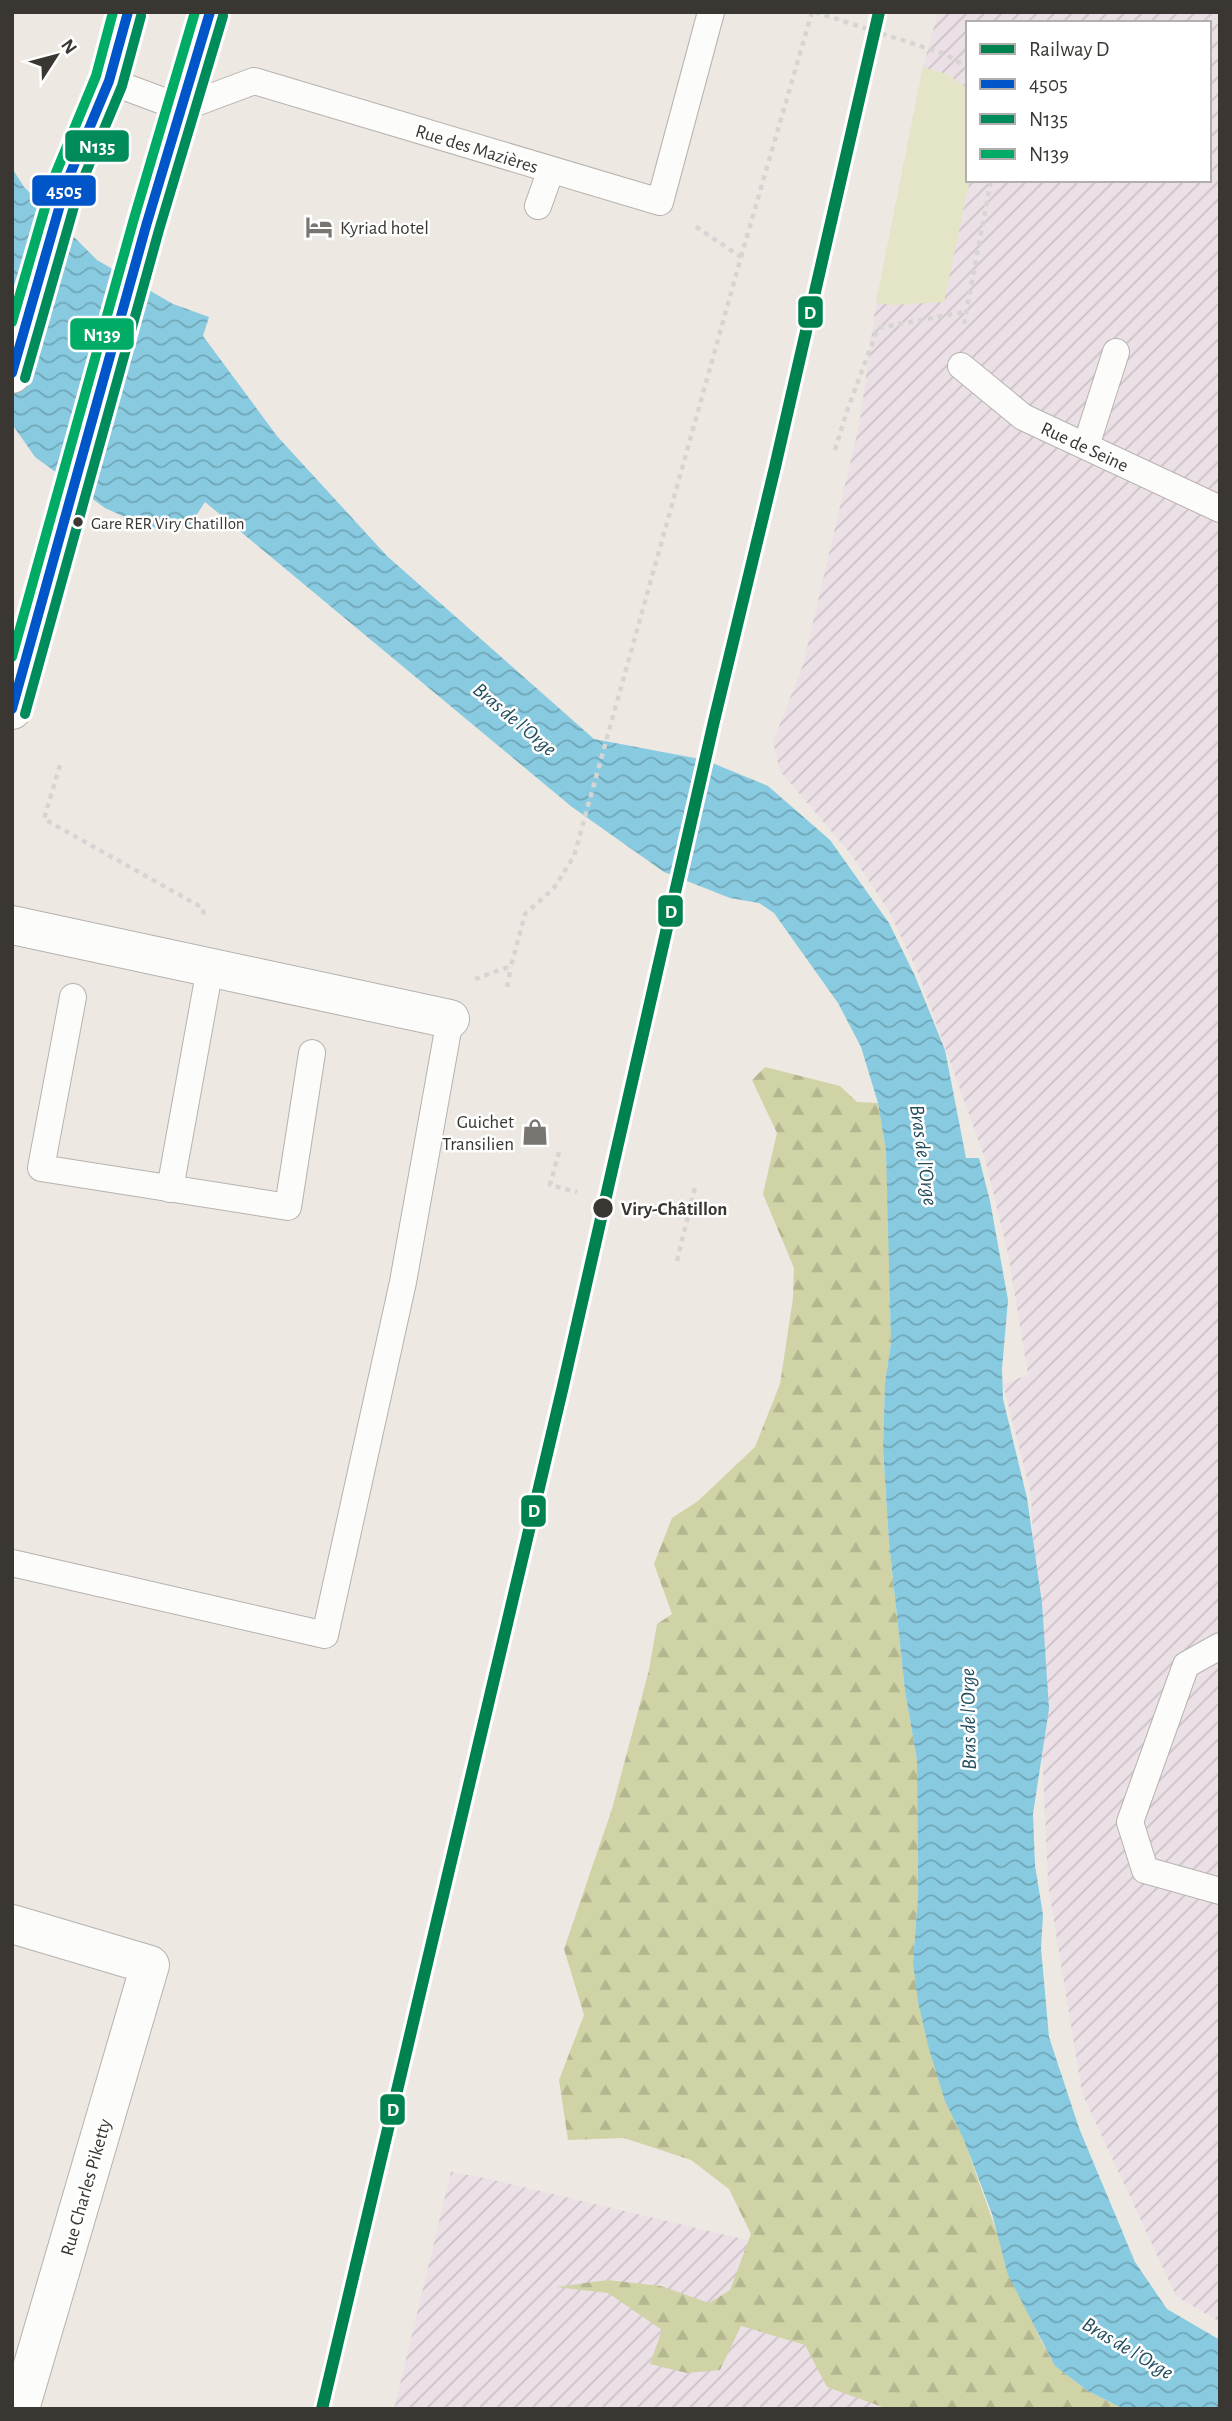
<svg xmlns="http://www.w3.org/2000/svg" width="1232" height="2421" font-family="'Alegreya Sans',sans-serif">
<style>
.industrial{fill:url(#industrial-furrows);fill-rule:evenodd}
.green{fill:#e3e5c6}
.forest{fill:url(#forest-firs)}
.water{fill:url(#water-waves)}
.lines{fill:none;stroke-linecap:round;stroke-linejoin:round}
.service-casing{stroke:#b6b2ae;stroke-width:28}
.minor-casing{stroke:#b6b2ae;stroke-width:40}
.primary-casing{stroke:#b6b2ae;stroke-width:40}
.path{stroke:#d7d5d4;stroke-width:4.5;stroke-dasharray:5 5;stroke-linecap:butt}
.service{stroke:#fcfcfb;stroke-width:26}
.minor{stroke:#fcfcfb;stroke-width:38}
.primary{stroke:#fcfcfb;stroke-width:38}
.bus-1-casing{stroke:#fff;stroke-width:16}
.bus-2-casing{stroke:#fff;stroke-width:16}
.bus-3-casing{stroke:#fff;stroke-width:16}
.bus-1{stroke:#0055c8;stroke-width:10}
.bus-2{stroke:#008b5a;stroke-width:10}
.bus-3{stroke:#00ab66;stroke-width:10}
.rail-1-casing{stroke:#fff;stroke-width:18}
.rail-1{stroke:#00824e;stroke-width:12}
.bus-dot{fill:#3a3733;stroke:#fff;stroke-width:2.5}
.labels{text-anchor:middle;stroke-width:5;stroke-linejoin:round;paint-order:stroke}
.bus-label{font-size:17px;fill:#3a3733;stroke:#fff;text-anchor:start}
.street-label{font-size:19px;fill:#3a3733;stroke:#fff}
.poi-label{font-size:19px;fill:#3a3733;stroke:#fff;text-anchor:start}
.stop-label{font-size:19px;font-weight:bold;fill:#3a3733;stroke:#fff;text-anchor:start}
.water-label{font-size:21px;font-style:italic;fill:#234e5d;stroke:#fff}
.line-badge{stroke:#fff;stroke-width:2.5}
.badge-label{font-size:19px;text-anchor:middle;font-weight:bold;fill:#fff}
</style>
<defs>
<pattern id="industrial-furrows" width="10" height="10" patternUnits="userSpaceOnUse" patternTransform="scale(1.75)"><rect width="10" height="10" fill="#ece0e7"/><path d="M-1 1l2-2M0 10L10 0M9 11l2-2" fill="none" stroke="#cbc1c7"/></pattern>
<pattern id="forest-firs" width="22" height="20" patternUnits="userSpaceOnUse" patternTransform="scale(1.75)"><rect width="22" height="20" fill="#d0d3a5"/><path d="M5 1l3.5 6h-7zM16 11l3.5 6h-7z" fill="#b3b68e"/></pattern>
<pattern id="water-waves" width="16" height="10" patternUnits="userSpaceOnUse" patternTransform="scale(1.75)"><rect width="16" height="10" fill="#88cbe1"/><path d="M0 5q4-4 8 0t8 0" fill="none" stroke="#70a6b7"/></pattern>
</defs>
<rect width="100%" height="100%" fill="#ede8e2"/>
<g class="industrial">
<path d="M938,12H1220V2322L1176,2296L1082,2093L1048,1884L1031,1494L1003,1384L1028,1375L1008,1253L985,1159L919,975L889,911L850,853L780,771L773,742L803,665L860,421L876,303L923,67ZM968,23H1209V180H968Z"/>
<polygon points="451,2172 485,2178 1076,2318 1220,2403 1220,2409 394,2409"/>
</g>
<polygon class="green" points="923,67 947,74 968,89 968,180 970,180 944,302 893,305 876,303"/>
<polygon class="forest" points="765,1067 840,1086 857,1102 878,1103 886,1151 889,1220 891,1343 885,1383 883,1448 889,1542 905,1691 917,1760 918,1896 913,1962 970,2157 1001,2244 1040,2339 1055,2366 1088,2391 1124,2409 888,2409 827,2387 805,2345 741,2326 720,2370 687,2373 650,2364 662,2330 608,2293 556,2287 608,2280 661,2286 709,2303 730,2290 751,2234 729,2189 691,2160 624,2138 568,2140 559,2080 584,2015 564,1949 612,1809 649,1670 657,1624 672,1614 654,1564 672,1518 698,1501 755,1447 780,1384 793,1298 794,1268 763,1194 777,1133 752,1080"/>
<polygon class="water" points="12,168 24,187 97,260 173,304 209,317 203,336 277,436 387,556 594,739 705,760 768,786 830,840 889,923 915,976 945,1050 966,1158 979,1158 990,1201 1008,1300 1002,1369 1003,1399 1027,1498 1042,1603 1049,1709 1033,1814 1035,1865 1043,1915 1041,1948 1049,2037 1079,2128 1135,2262 1167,2309 1220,2340 1220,2409 1124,2409 1088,2391 1055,2366 1008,2275 992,2214 964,2140 945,2101 929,2049 918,2002 913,1962 918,1896 917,1760 905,1691 889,1542 883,1448 885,1383 891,1343 886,1151 878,1103 861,1047 838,1003 774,913 759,903 730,898 664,872 572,807 205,502 190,525 149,528 105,508 35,457 12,424"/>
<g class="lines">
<defs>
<g id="service">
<polyline points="109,81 182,108 254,81 660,202 711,12"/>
<polyline points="538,206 551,170"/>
<polyline points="961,366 1023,417 1220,509"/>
<polyline points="1086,446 1116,352"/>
<polyline points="73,997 41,1168 288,1207 312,1053"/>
<polyline points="170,1189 210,968"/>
<polyline points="12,1563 325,1635 403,1282 450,1019"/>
<polyline points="1220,1646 1186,1665 1130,1822 1145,1870 1220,1891"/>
</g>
<g id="minor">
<polyline points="12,925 450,1019"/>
<polyline points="12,1924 150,1965 20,2409"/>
</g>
<g id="primary">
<polyline points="12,374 66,184 109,81 128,12"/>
<polyline points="12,710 146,226 210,12"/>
</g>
</defs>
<use href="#service" class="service-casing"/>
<use href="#minor" class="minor-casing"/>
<use href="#primary" class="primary-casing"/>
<g class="path">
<polyline points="815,12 945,54 968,68"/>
<polyline points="741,257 812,12"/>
<polyline points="964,324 991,180"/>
<polyline points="835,450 847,411 878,328 965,312"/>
<polyline points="60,765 44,819 203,908 204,918"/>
<polyline points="475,979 511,966 525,914 554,888 574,856 741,257 695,226"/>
<polyline points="507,987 511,967"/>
<polyline points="559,1152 550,1185 577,1192"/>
<polyline points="667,1212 687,1218"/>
<polyline points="677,1261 696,1183"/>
</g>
<use href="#service" class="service"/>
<use href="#minor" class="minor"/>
<use href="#primary" class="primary"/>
<defs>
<g id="bus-1">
<polyline points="12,373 66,184 109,81 128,12"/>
<polyline points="12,709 146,226 210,12"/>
</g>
<g id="bus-2">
<polyline points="25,378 79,189 122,86 141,16"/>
<polyline points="25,714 159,230 223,16"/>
</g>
<g id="bus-3">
<polyline points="12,322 53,180 96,76 113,12"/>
<polyline points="12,657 133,222 195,12"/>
</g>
</defs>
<use href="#bus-1" class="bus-1-casing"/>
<use href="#bus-2" class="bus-2-casing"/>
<use href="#bus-3" class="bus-3-casing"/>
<use href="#bus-1" class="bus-1"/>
<use href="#bus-2" class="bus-2"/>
<use href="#bus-3" class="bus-3"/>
<defs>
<polyline id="rail-1" points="322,2409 563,1386 714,721 775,467 879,12"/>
</defs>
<use href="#rail-1" class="rail-1-casing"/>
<use href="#rail-1" class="rail-1"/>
</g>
<defs>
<symbol id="hotel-bare" viewBox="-9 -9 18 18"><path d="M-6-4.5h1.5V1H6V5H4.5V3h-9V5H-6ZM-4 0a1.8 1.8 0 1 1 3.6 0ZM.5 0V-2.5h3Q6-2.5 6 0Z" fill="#797570" stroke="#fff" stroke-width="2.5" paint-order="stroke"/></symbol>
<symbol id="shop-bare" viewBox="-9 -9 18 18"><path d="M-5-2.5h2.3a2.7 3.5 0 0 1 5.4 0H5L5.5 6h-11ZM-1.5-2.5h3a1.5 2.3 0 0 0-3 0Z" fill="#797570" stroke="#fff" stroke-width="2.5" paint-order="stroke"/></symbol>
</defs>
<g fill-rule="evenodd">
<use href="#hotel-bare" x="300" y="208" width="38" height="38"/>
<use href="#shop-bare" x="516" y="1113" width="38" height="38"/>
</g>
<g class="bus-dot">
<circle cx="78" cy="522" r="6"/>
<circle cx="603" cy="1208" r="11"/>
</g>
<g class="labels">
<g class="bus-label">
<text x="91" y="529">Gare RER Viry Chatillon</text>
</g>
<g class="street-label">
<text transform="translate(477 148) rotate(17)" y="7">Rue des Mazières</text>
<text transform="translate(1085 446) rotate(25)" y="7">Rue de Seine</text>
<text transform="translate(85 2187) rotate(-74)" y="7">Rue Charles Piketty</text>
</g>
<g class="poi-label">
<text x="340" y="234">Kyriad hotel</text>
<text x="514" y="1128" text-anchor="end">Guichet<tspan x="514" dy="22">Transilien</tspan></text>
</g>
<g class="stop-label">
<text x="621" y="1215">Viry-Châtillon</text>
</g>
<g class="water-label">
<text transform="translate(515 719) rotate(40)" y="7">Bras de l'Orge</text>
<text transform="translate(924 1155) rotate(82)" y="7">Bras de l'Orge</text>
<text transform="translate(968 1719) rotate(-91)" y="7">Bras de l'Orge</text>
<text transform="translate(1128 2348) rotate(31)" y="7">Bras de l'Orge</text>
</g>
</g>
<g class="line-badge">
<rect x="64" y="129" width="66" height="34" rx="7" fill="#008b5a"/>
<rect x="31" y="174" width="66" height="33" rx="7" fill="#0055c8"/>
<rect x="797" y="295" width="27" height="34" rx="7" fill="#00824e"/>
<rect x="69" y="317" width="66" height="34" rx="7" fill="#00ab66"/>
<rect x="657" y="894" width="27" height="34" rx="7" fill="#00824e"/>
<rect x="520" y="1494" width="27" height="34" rx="7" fill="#00824e"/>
<rect x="379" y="2093" width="27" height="33" rx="7" fill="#00824e"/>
</g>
<g class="badge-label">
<text x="97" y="153">N135</text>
<text x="64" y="197">4505</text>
<text x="810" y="319">D</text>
<text x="102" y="341">N139</text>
<text x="671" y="918">D</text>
<text x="534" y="1517">D</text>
<text x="393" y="2116">D</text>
</g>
<rect width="1232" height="2421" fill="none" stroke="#3a3733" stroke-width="28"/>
<rect x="966" y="21" width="245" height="161" fill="#ffffff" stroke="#b0afad" stroke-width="2"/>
<rect x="980" y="44" width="35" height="10" fill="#00824e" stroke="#b0afad" stroke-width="2"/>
<text x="1029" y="56" font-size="21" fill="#3a3733">Railway D</text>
<rect x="980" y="79" width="35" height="10" fill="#0055c8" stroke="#b0afad" stroke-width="2"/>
<text x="1029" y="91" font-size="21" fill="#3a3733">4505</text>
<rect x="980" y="114" width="35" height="10" fill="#008b5a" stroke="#b0afad" stroke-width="2"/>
<text x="1029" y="126" font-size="21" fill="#3a3733">N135</text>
<rect x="980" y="149" width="35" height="10" fill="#00ab66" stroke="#b0afad" stroke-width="2"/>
<text x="1029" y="161" font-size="21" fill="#3a3733">N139</text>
<g transform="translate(56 56) rotate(54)" stroke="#ffffff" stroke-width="5" paint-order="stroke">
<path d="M0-5L12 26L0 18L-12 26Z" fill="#3a3733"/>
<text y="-10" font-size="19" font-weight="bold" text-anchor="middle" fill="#3a3733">N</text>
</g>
</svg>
